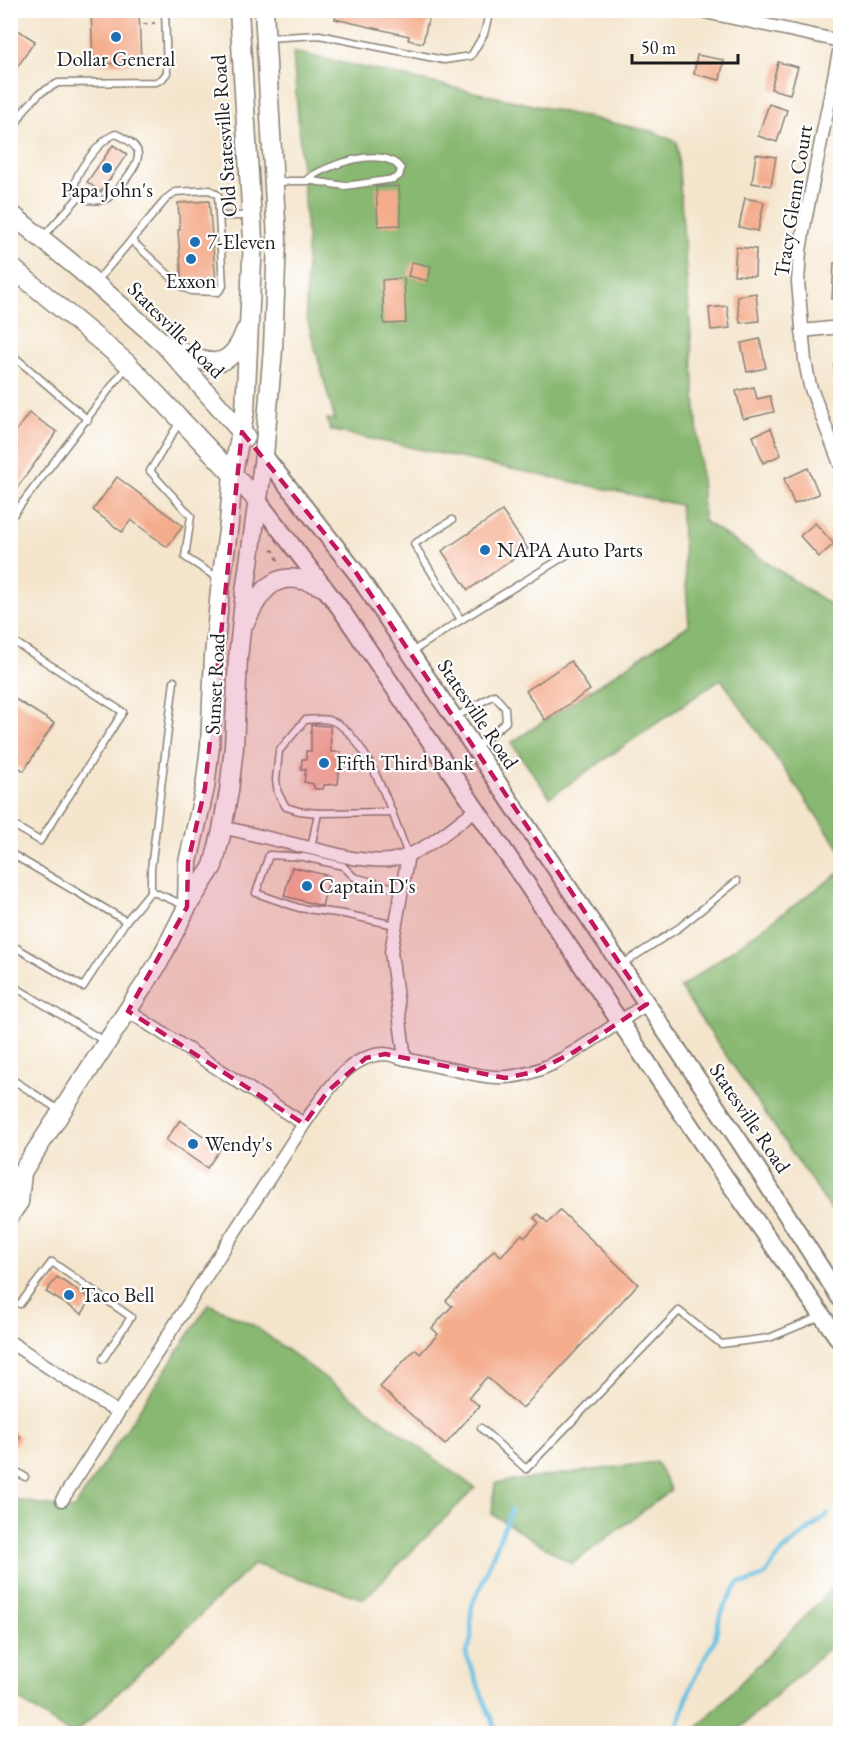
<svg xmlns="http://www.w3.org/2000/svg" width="851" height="1744" font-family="'EB Garamond',serif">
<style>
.forest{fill:#88b871;stroke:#526a46;stroke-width:1.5}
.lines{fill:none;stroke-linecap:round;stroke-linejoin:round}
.stream{stroke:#64bfe2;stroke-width:4.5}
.building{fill:#f4ac8c}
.service-casing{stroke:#888074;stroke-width:9}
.minor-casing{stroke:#888074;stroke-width:15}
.secondary-casing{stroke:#888074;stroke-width:20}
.primary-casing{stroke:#888074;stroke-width:21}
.path{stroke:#888074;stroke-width:2;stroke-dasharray:4.5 4.5;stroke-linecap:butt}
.service{stroke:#fff;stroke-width:6}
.minor{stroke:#fff;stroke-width:12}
.secondary{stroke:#fff;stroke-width:16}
.primary{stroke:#fff;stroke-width:18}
.marked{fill:#c2185b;fill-opacity:0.2;stroke:#c2185b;stroke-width:4.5;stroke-dasharray:12 8;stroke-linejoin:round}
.poi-dot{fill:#1f6fb2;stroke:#fff;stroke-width:2}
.labels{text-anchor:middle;stroke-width:4.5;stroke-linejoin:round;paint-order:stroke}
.poi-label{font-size:21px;fill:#1c1c1c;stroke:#fff;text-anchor:start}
.street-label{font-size:21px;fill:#1c1c1c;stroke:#fff}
</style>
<rect width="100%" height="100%" fill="#fff"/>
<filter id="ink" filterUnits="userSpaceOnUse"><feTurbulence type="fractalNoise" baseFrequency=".0167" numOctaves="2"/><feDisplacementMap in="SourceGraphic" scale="12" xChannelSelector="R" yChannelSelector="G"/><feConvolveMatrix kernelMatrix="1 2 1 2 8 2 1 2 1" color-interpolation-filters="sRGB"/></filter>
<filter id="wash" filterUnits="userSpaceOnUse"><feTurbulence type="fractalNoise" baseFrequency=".008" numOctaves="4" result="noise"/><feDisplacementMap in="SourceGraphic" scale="24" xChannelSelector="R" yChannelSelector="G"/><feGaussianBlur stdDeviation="1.35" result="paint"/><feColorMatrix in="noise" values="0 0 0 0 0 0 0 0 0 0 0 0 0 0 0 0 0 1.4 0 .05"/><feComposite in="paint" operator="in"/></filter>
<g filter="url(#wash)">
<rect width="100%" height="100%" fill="#f4e5cc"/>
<g class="forest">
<polygon points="293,52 654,132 677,142 704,521 840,611 840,849 721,679 550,797 511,743 689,625 680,505 330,430 327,419 335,420 306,315 307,239"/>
<polygon points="840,872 840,1223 680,988"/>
<polygon points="209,1304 253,1325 475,1488 364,1599 254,1564 76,1733 69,1733 11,1694 11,1499 73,1510"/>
<polygon points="656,1462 671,1490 572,1564 492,1514 495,1483"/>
<polygon points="840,1580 840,1638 734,1733 692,1733"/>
</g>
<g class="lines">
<g class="stream">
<path d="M497,1734L466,1654C476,1635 468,1624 472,1606C474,1596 482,1589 483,1580L511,1510"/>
<polyline points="675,1734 692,1683 715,1639 718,1623 725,1605 739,1582 746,1583 764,1576 783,1551 828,1514"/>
</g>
</g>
<g id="blocks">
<g class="building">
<polygon points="91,10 139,10 141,63 93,64"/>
<polygon points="337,10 430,10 423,43 408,40 409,36 335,19"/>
<polygon points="432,10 470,10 468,19"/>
<polygon points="10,25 35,41 10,78"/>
<polygon points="697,55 724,60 720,80 694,74"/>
<polygon points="778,62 798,67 790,94 771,89"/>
<polygon points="769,104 787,110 777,142 758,136"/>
<polygon points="113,145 127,154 101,192 87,182"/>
<polygon points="756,154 776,157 771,186 752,183"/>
<polygon points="399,186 401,225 378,226 376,187"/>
<polygon points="745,198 764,202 758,231 739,227"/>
<polygon points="209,201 216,282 182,285 178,230 180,230 178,203"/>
<polygon points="839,223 840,224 840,247 835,246"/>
<polygon points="736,247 756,249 755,276 734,275"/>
<polygon points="412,262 431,266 428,281 408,276"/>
<polygon points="834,263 840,263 840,300 832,299"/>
<polygon points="404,278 406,323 384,324 382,280"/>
<polygon points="756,293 759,321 740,323 737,296"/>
<polygon points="727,306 730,328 711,330 709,308"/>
<polygon points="760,339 766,368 747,372 741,343"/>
<polygon points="834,366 840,366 840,386 836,386"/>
<polygon points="754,387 757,399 770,396 774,412 743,419 736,391"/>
<polygon points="29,413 57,432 15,491 10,488 10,439"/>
<polygon points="771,428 781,455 763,463 753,436"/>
<polygon points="808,468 819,494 794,504 784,479"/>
<polygon points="117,477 183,526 167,547 131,520 122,532 93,510"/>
<polygon points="502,511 528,549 468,590 442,551"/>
<polygon points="815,523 834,544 819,557 800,536"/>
<polygon points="571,661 590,690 545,720 526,691"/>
<polygon points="10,696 54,723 24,771 10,762"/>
<polygon points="311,725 330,726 331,752 341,752 338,784 324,785 323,789 315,789 313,784 304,782 306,769 301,769 302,759 306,759 306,751 311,751"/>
<polygon points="292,867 330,876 322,906 284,896"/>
<polygon points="180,1120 221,1148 207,1168 166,1140"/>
<polygon points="560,1210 638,1284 522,1409 487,1377 469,1397 479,1406 445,1445 380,1387 415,1349 420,1354 438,1334 432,1328 452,1306 446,1301 494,1250 501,1256 522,1234 525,1237 539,1223 534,1218 538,1214 548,1223"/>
<polygon points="57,1277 91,1299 82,1314 46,1292"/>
<polygon points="10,1429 21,1437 10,1450"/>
</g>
</g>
</g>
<g filter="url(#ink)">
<use href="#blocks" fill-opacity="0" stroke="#888074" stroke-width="1.5"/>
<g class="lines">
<defs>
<g id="service">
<polyline points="266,38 319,35 444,60 471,56 484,34 490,10"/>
<polyline points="10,134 25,109 40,93 58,83 156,82 162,79 167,73 165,10"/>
<path d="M116,134C144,147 143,156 126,179C120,186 114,195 106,199C96,202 88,200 78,198C77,194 75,189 75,184C77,170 102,138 116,134Z"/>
<path d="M275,183L290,181H313L345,186L394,179L399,176L401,169C383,144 325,165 305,181"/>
<polyline points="219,216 248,216"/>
<polyline points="42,238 78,198"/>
<polyline points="96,282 167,198 175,192 210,190 218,195 223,286 218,292 191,291 182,287 131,240"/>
<polyline points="10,353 88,420"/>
<polyline points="179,423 150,471 191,516 185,557 219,579"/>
<polyline points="10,514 13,515 128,365"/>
<polyline points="461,620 570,553"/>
<polyline points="10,639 123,712 40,841 10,823"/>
<polyline points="410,653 461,620 414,544 452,520"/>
<polyline points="454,718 494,695 505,708 506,722 475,748"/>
<polyline points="318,813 392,812 408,855"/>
<path d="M311,848L318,813L299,811L286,807L278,793L276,780L279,751L305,720C312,720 322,718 329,720C358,727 382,787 392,812"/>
<polyline points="10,853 126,921 83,987 10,944"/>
<polyline points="151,891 151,869 174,681"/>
<polyline points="126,921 151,891 184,905"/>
<polyline points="395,925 344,914 299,908 256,893 269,855 304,857 343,866 354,877 401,890"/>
<polyline points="621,965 680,927 737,881"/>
<polyline points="10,984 104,1041"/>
<polyline points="10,1078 59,1110"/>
<polyline points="20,1304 52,1262 131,1317 103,1359"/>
<polyline points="481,1428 526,1469 679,1311 721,1344 769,1338 822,1316"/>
<polyline points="10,1467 25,1477"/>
</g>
<g id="minor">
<polyline points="696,10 840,41"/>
<polyline points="840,47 805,221 800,251 798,282 805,361 810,386 840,464"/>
<polyline points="802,331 840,327"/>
<path d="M222,827L352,858C364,859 377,862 390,860C421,856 451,828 475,810"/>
<polyline points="128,1011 304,1124"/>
<polyline points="405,1059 391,952 408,855"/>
<polyline points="10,1342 118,1413"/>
<path d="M62,1500L304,1124C323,1097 347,1055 384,1054C391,1054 400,1058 407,1059C423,1063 439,1067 456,1070C471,1074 490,1078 506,1077C557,1074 604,1029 647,1004"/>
</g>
<g id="secondary">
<polyline points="264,456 355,571 740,1142 840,1298"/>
<polyline points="258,501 340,608 725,1177 840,1341"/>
</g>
<g id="primary">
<polyline points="10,213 79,269 163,343 246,437"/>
<polyline points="10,266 127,363 258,501"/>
<path d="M170,346C203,363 229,377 245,331"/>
<path d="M246,621C264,581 282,568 323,587"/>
<polyline points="187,905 188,862 205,788 210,746 214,656 220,590 229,523 233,473 245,411 253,239 239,10"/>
<polyline points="10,1179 22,1172 158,964 187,907 213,866 221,835 229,791 234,747 238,658 245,592 264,456 273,349 277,239 264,10"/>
<polyline points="10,1215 19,1202 22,1172"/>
</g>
</defs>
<use href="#service" class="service-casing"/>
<use href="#minor" class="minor-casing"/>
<use href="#secondary" class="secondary-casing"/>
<use href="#primary" class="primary-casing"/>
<g class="path">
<polyline points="143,24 155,23"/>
<polyline points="271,550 274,551 280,565"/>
</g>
<use href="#service" class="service"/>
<use href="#minor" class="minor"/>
<use href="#secondary" class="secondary"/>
<use href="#primary" class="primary"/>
</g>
</g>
<path class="marked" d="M242,432L355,571L647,1004L574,1052L534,1072L505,1078L385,1054L366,1058L328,1091L304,1124L128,1011L187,907L188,862L205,788Z"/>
<g class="poi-dot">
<circle cx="116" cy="37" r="6"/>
<circle cx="107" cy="168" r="6"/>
<circle cx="195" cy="242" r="6"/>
<circle cx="191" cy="259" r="6"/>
<circle cx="485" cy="550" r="6"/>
<circle cx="324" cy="763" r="6"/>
<circle cx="307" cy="886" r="6"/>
<circle cx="193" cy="1144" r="6"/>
<circle cx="69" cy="1295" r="6"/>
</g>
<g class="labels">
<g class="poi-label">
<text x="116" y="66" text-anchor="middle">Dollar General</text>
<text x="107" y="197" text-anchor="middle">Papa John's</text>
<text x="207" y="249">7-Eleven</text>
<text x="191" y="288" text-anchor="middle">Exxon</text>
<text x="497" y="557">NAPA Auto Parts</text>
<text x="336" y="770">Fifth Third Bank</text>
<text x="319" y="893">Captain D's</text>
<text x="205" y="1151">Wendy's</text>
<text x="81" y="1302">Taco Bell</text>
</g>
<g class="street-label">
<text transform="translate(224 136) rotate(-94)" y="7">Old Statesville Road</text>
<text transform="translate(793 201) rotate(-81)" y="7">Tracy Glenn Court</text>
<text transform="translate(176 330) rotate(45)" y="7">Statesville Road</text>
<text transform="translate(215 684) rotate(-87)" y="7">Sunset Road</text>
<text transform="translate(478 714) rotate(56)" y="7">Statesville Road</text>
<text transform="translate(750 1118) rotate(56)" y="7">Statesville Road</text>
</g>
</g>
<rect width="851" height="1744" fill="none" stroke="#fff" stroke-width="36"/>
<path d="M632 54v9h106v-9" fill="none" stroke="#1c1c1c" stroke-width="3"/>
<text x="641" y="54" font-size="18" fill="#1c1c1c" stroke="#ffffff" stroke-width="4.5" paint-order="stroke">50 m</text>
</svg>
